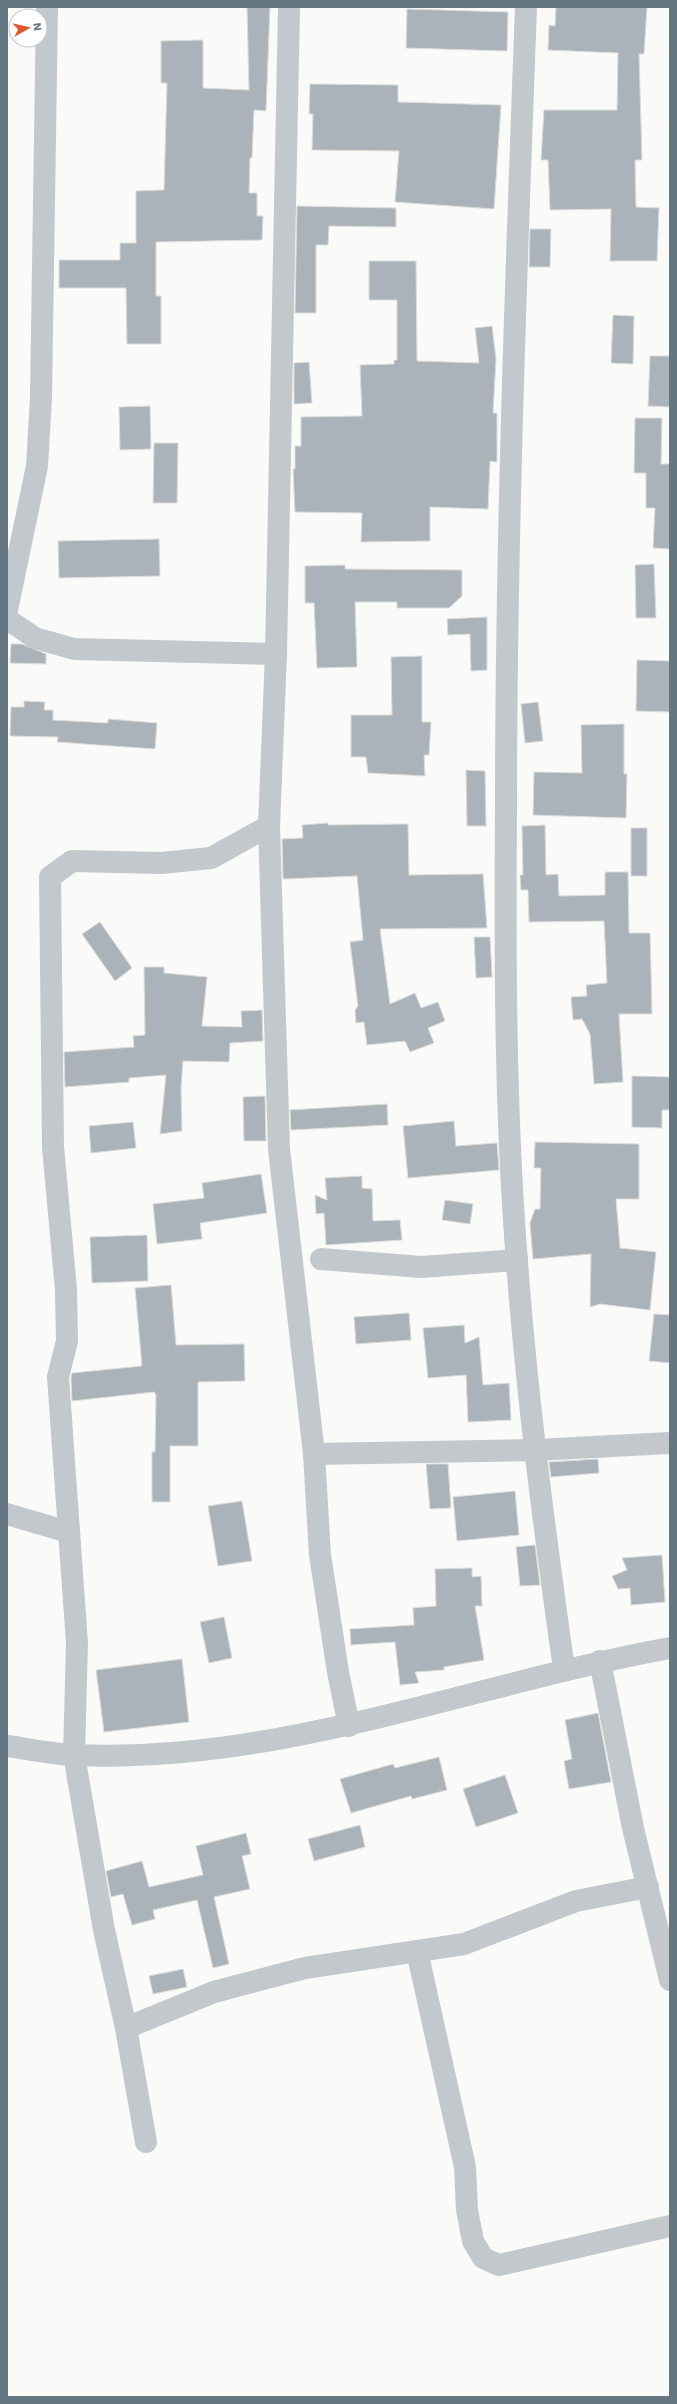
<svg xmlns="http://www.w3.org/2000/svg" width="677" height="2404" font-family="'Work Sans',sans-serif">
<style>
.building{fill:#aab3b9;stroke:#dcdcda}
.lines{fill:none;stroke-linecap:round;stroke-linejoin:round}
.minor{stroke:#c3c8cc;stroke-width:22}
</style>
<rect width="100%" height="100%" fill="#fafaf8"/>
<g class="building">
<polygon points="247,7 270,7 266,111 254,110 252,158 250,158 249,193 257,193 257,216 263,216 262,240 156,242 156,296 161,296 161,344 127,344 126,288 59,288 59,260 120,260 120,243 136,243 136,191 164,190 167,83 161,83 161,41 203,40 203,88 249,90"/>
<polygon points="556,7 647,7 644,54 639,54 642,160 635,160 636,207 659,208 657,261 610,261 611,209 550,210 548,160 541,160 544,110 617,110 618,53 548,50 549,25 555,26"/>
<polygon points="407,9 508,12 507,51 406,48"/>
<polygon points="310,84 398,85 398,102 501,105 494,209 395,202 399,151 312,150 313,114 309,114"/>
<polygon points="297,206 396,208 396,227 329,226 328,245 316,245 316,313 295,313"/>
<polygon points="530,229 551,229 550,267 529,267"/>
<polygon points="369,261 416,261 417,361 479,363 475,328 492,326 496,359 493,413 497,413 497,462 490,461 488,509 430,507 430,541 361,542 362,513 295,512 293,469 295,469 295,446 301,446 301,417 362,416 360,365 394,364 394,360 397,360 397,300 369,300"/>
<polygon points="613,315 634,316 633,364 611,363"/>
<polygon points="650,356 670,356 670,407 648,406"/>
<polygon points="309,362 312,403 294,404 294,363"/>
<polygon points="150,406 151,449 120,450 119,407"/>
<polygon points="635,418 662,418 661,464 670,464 670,549 653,548 655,508 646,508 646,473 634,473"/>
<polygon points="154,443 178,443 177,503 153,503"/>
<polygon points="159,539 160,576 59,578 58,541"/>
<polygon points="654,564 656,618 636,618 635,565"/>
<polygon points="345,565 345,569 462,570 462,596 449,608 397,608 397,602 355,602 357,667 317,668 314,603 305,603 305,566"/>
<polygon points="487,617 487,670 471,671 470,634 448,635 447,619"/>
<polygon points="11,644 22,644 46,654 46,664 10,663"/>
<polygon points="422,656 422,722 431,722 429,755 424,755 425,776 368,773 366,757 351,757 351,715 392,715 391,657"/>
<polygon points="637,660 670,661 670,712 636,711"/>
<polygon points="24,701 45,702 44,710 53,710 53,720 108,723 108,719 157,723 155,749 57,742 58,737 10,736 11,707 24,707"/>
<polygon points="538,702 543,741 525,743 521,704"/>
<polygon points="624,724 624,774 627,774 626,818 533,815 534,772 582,773 581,725"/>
<polygon points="466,770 485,771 486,826 467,826"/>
<polygon points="328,823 328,825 408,824 409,875 483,874 487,928 380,929 390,1004 415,993 421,1008 438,1002 445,1021 428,1028 434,1043 410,1052 405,1041 367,1045 364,1022 356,1023 355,1010 358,1006 350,942 363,940 357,876 283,879 282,839 303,838 302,825"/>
<polygon points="545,825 546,875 558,874 559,896 605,895 605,872 628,872 629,933 650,933 652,1014 619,1014 623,1082 594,1084 590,1034 582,1019 573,1020 571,997 587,996 586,985 607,983 604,921 529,922 528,890 521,890 520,875 523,875 522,826"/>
<rect x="631" y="828" width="16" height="48"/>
<polygon points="100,922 132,968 115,981 82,934"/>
<polygon points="474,937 490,937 492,977 476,978"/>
<polygon points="144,967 164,967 164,973 207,977 202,1026 242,1027 241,1011 262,1010 263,1041 230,1043 229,1062 183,1061 181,1088 182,1131 160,1134 166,1075 129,1078 129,1082 65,1087 64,1052 134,1047 133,1036 145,1035"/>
<polygon points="632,1076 670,1077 670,1110 662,1110 662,1128 632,1127"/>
<polygon points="265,1096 266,1141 244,1141 243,1097"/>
<polygon points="387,1104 388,1125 291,1130 290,1110"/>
<polygon points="454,1121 456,1146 497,1143 499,1170 408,1178 403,1126"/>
<polygon points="133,1122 136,1148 91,1153 89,1126"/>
<polygon points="535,1142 639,1144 639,1199 616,1199 620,1248 656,1252 650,1310 600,1304 590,1307 591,1254 533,1259 530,1223 535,1209 540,1209 541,1168 534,1168"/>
<polygon points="261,1174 267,1213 200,1223 202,1239 157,1244 153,1204 204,1198 202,1183"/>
<polygon points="362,1176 362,1188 372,1189 373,1221 400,1220 402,1240 326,1245 324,1213 316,1214 315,1195 327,1200 325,1178"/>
<polygon points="445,1200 473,1204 470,1224 442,1220"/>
<polygon points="147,1235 148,1281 92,1283 90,1237"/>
<polygon points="171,1285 176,1345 244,1344 245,1381 198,1382 198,1446 170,1446 170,1502 152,1502 152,1452 155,1452 156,1395 154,1392 72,1401 71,1378 72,1373 142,1366 135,1288"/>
<polygon points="409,1313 411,1340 356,1344 354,1317"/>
<polygon points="654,1314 670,1315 670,1363 649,1361"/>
<polygon points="464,1325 465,1343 479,1337 483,1385 509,1383 511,1420 468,1422 466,1375 428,1378 423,1328"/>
<polygon points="598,1459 599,1473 551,1477 549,1462"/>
<polygon points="426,1464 448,1464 451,1508 430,1509"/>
<polygon points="515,1491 519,1535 457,1541 453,1497"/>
<polygon points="242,1501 252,1561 218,1566 208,1506"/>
<polygon points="535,1545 540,1585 520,1586 516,1547"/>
<polygon points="662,1555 665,1602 631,1605 630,1588 618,1589 612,1576 627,1570 622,1558"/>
<polygon points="472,1568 472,1577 481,1576 482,1606 475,1606 484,1660 444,1667 444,1670 415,1672 419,1683 400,1685 395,1642 351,1645 350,1629 414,1625 413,1608 436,1606 435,1569"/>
<polygon points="224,1617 232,1658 209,1663 200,1622"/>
<polygon points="182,1659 189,1722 104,1732 96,1670"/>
<polygon points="598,1713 611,1782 569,1789 564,1761 572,1759 565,1720"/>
<polygon points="439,1757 447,1790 412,1799 411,1796 351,1813 340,1779 393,1764 395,1768"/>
<polygon points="505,1775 518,1813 476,1827 463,1789"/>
<polygon points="360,1825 365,1847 314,1861 308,1839"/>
<polygon points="246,1833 251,1854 242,1856 250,1889 214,1897 229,1964 213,1968 197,1900 153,1910 155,1919 132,1925 123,1894 111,1897 106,1871 142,1861 149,1887 203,1875 196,1846"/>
<polygon points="183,1969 187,1987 153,1994 149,1976"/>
</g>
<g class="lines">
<g class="minor">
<polyline points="289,7 276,654 269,826 279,1149 314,1454 320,1555 338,1672 349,1726"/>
<path d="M526,7C516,275 506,542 506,810C505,961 505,1112 517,1262C527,1398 545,1534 564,1669"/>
<polyline points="7,610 37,466 41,397 47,7"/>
<polyline points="7,619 35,638 74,649 276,654"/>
<polyline points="321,1259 421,1267 517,1260"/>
<polyline points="314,1454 535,1450 670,1443"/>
<polyline points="7,1514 68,1532"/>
<polyline points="600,1661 633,1828 670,1980"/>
<path d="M7,1746C29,1749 52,1754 74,1755C279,1764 472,1684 670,1648"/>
<polyline points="417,1951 465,2167 467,2210 473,2241 483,2258 499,2265 670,2226"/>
<polyline points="126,2028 214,1992 305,1968 464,1944 576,1901 648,1887"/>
<polyline points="146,2142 126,2028 104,1930 74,1755 77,1643 58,1377 67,1341 66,1290 53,1147 50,877 72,861 161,863 211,858 269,826"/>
</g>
</g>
<rect width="677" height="2404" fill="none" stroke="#657683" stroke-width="16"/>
<g transform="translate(28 28) rotate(82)"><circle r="19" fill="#ffffff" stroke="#c1c8cd"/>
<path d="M0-3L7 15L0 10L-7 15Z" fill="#e4572e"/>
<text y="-6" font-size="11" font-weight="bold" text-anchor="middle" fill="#657683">N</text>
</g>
</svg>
